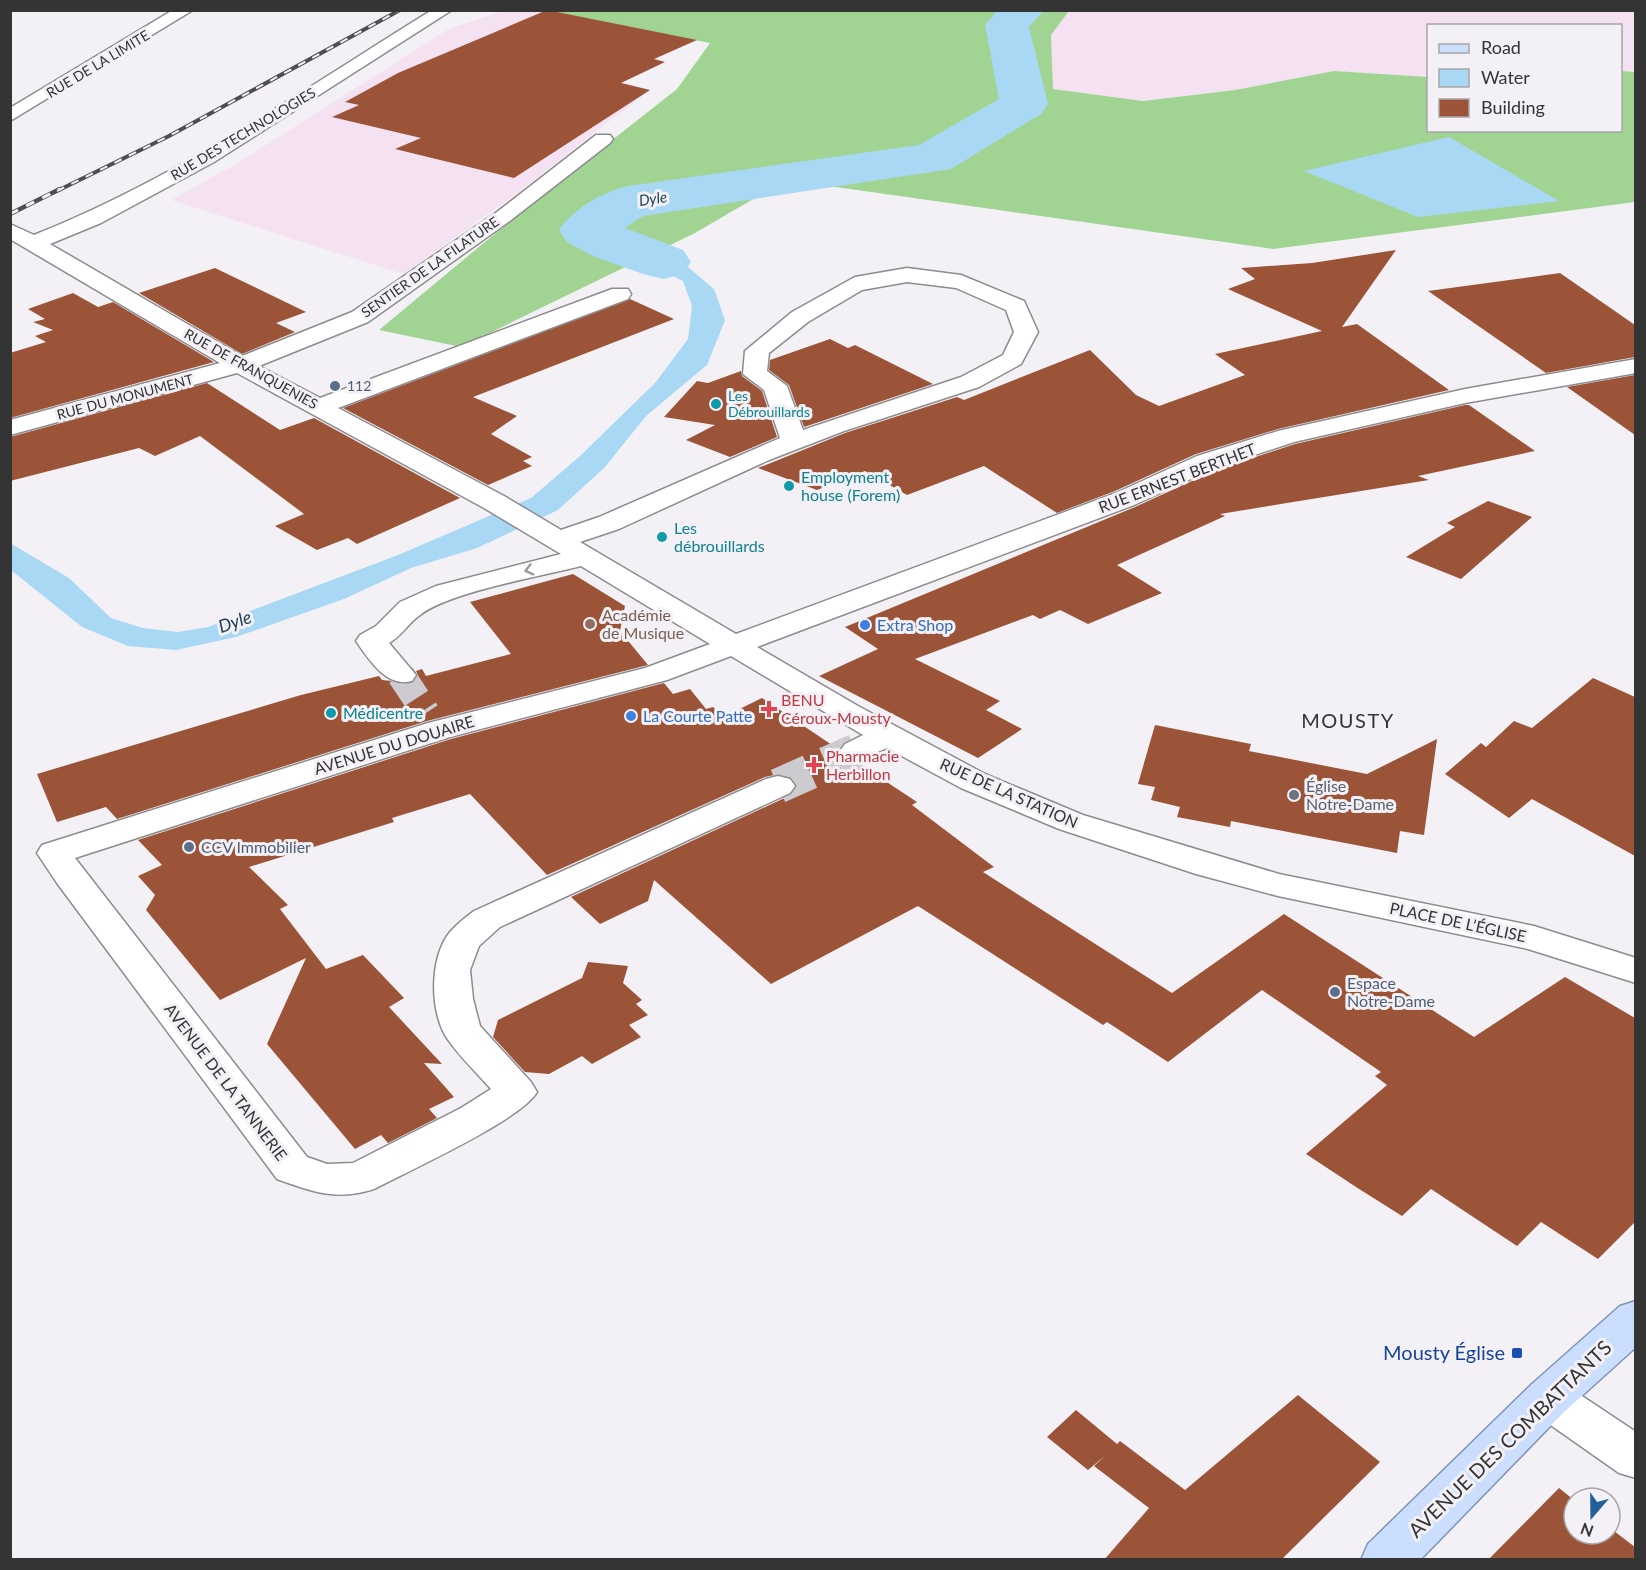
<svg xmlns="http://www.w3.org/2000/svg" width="1646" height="1570" font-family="Lato,sans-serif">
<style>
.industrial{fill:#f4e2f3}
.forest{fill:#a1d492}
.water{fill:#a9d8f4}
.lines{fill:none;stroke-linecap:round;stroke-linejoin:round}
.river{fill:#a9d8f4;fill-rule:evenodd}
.building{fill:#9c5439}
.minor-tunnel-far1{stroke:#cdcbcf;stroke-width:28;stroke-dasharray:28 14;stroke-linecap:butt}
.minor-tunnel{stroke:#cdcbcf;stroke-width:35;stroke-dasharray:35 18;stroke-linecap:butt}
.minor-casing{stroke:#8d8b8e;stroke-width:3}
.major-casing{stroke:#7f94b6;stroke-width:3}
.minor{fill:#fff;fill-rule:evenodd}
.major{fill:#cbdefd;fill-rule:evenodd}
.rail-far1-casing{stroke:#4e4e4f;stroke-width:4}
.rail-casing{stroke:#4e4e4f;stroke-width:4.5}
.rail-far1{stroke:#f3f1f5;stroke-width:2;stroke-dasharray:8;stroke-linecap:butt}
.rail{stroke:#f3f1f5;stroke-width:3;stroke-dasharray:9;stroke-linecap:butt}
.oneway{stroke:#9a9a9a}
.service-dot{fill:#5c6f8a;stroke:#f3f1f5;stroke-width:2}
.culture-dot{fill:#0f9aa8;stroke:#f3f1f5;stroke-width:2}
.education-dot{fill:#8d6e63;stroke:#f3f1f5;stroke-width:2}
.shop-dot{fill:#3f7fe0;stroke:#f3f1f5;stroke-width:2}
.health-dot{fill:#e0444e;stroke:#f3f1f5;stroke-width:2}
.worship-dot{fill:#6b7280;stroke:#f3f1f5;stroke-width:2}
.transit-dot{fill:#1a4fb4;stroke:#f3f1f5;stroke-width:2}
.labels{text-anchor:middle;stroke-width:6;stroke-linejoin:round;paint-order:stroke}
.far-street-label{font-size:14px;fill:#343435;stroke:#f3f1f5}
.far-service-label{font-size:14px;fill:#4e5e75;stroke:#f3f1f5;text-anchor:start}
.far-culture-label{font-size:14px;fill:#0d838f;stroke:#f3f1f5;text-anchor:start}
.far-water-label{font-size:15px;font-style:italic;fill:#1b3f53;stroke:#f3f1f5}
.culture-label{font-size:16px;fill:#0d838f;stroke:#f3f1f5;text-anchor:start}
.street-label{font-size:16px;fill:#343435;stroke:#f3f1f5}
.education-label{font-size:16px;fill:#785e54;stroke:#f3f1f5;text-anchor:start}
.shop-label{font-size:16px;fill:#366cbe;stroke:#f3f1f5;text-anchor:start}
.health-label{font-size:16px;fill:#be3a42;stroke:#f3f1f5;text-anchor:start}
.worship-label{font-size:16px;fill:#5b616d;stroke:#f3f1f5;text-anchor:start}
.service-label{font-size:16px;fill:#4e5e75;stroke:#f3f1f5;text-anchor:start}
.water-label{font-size:18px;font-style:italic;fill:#1b3f53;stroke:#f3f1f5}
.quarter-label{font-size:20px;letter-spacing:1.5px;fill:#343435;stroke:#f3f1f5}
.near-transit-label{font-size:20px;fill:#164399;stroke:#f3f1f5;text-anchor:end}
.near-street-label{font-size:20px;fill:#343435;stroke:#f3f1f5}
</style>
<rect width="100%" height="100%" fill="#f3f1f5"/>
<g class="industrial">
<polygon points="1069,10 1635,11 1635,72 1621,71 1620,26 1428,26 1428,77 1235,90 1143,101 1053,89 1051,35"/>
<polygon points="503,11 550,11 697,40 655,59 665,61 622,82 650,90 505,202 403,274 171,200 236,164 449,29"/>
</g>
<polygon class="forest" points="550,11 1069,11 1051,35 1053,89 1143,101 1235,90 1334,71 1428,77 1428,130 1620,130 1621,71 1635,72 1635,202 1273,249 786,180 695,233 461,347 379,330 527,207 677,89 710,43"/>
<g class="water">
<polygon points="1449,137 1559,201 1418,217 1304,171"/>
<polygon points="585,210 624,211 613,216 602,226 613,236 682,262 714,289 725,320 707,365 646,416 605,467 558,510 477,548 411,568 344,599 236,637 176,650 128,646 82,627 11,570 10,543 69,578 111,618 143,628 178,632 208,627 398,555 531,498 580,456 655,383 688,339 692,306 683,281 644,262 590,248 566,229"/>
</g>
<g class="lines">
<path class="river" d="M998,10H1044L1029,27L1048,104L1041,114L951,169L643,216L625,228L683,250L691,262L683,274L663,279L643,274L593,256L567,242L559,230C574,208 603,192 628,186L919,145L999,99L985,25Z"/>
</g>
<g class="building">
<polygon points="547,10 697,40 654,59 665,62 621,83 650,90 514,178 395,149 421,138 332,117 359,105 345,102 398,73"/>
<polygon points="1396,250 1342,327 1357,324 1449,390 1278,429 1196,454 1115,491 1057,513 984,466 907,495 865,471 817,490 758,468 845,433 957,397 964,400 1090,350 1136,395 1159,406 1245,375 1215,354 1322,331 1228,289 1255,279 1241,268 1312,263"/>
<polygon points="215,268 306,312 276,323 295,332 242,354 139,293"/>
<polygon points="1560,273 1635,325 1635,357 1546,373 1428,291"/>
<polygon points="73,293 98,307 113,302 214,362 10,418 10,353 46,342 35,336 53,330 33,322 45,319 28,309"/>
<polygon points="630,299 674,319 473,397 517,416 491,434 532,457 523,461 532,466 488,485 343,408"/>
<polygon points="830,339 848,348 855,345 933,384 804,427 789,385 769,370 770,360"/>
<polygon points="741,371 742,376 762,391 777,437 730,457 686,440 715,425 664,417 697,381 708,383"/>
<polygon points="1635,375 1635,435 1567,387"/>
<polygon points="207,383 280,430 314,418 460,498 357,544 348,538 317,550 275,526 304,514 200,436 155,456 139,448 10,481 10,437"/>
<polygon points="1465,405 1469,405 1535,451 1418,476 1429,480 1220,514 1225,516 1117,565 1162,593 1088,624 1060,610 1040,619 1033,615 915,659 1000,701 986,710 1022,729 978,758 819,676 878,649 845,627 1135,507 1216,470 1295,444"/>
<polygon points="1488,501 1532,517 1461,579 1406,557 1455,527 1447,523"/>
<polygon points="573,574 625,606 620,631 648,665 427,721 117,819 106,807 57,822 37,774 301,695 379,676 382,680 412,683 418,675 416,671 422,669 426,676 511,654 470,602"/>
<polygon points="1593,678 1635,697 1635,856 1532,799 1509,818 1445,774 1481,743 1486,747 1514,721 1532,728"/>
<polygon points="664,683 673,694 690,689 706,709 713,707 723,717 762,698 838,749 844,760 858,763 917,802 912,805 994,867 983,872 1172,993 1284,914 1474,1037 1565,977 1635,1018 1635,1222 1598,1259 1541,1222 1517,1246 1431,1189 1402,1216 1356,1187 1306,1154 1387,1085 1375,1076 1381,1072 1262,990 1168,1062 1107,1022 1103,1025 918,906 771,984 654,880 648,901 600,924 571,897 791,795 797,785 791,777 779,774 765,777 547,875 470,794 392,818 394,822 249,867 288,905 280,909 326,969 363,955 404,998 389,1007 442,1064 424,1063 454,1097 429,1109 437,1118 388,1143 381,1135 355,1149 267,1044 306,958 220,1000 146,910 155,895 138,876 162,865 138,840 451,739"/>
<polygon points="1155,725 1251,744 1249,751 1367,774 1437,739 1424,835 1400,831 1397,853 1231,821 1230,827 1177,817 1180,807 1151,800 1155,787 1138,784"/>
<polygon points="588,962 628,966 623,983 642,1000 636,1004 648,1015 629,1025 641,1037 592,1064 582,1056 549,1074 525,1072 493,1037 498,1020 582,978"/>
<polygon points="1298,1395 1380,1462 1281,1560 1104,1560 1149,1508 1094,1466 1106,1455 1088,1470 1047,1437 1076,1410 1117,1444 1120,1441 1185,1490"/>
<polygon points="1559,1488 1574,1500 1574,1534 1610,1534 1610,1528 1635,1547 1635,1560 1488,1560"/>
</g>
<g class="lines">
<polyline class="minor-tunnel-far1" points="401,675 426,713"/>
<polyline class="minor-tunnel" points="778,786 856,751"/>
<defs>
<g id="minor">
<polygon points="173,10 193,10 10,121 10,108"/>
<path d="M432,10H452L214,162L101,223L50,244L242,356L352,312L497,212L596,135H610L613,139L610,143L511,220L368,322L259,366L320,398L612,289H628L631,294L628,299L338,408L504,496L561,530L599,517L780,438L764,390L743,374L745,351L792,312L855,277L907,268L961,275L1024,301L1038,332L1021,364L979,387L844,431L769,460L619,529L580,542L736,634L1116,493L1197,456L1278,431L1465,389L1636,359V373L1465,403L1294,442L1215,468L1134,505L757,647L858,706L985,774L1083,815L1279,874L1534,926L1636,958V983L1528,949L1278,896L1196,874L1059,829L961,788L887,748L856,761L845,758L840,751L845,744L863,735L731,656L667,680L450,737L75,858L307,1157L327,1164L353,1163L461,1108L491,1089C477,1073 461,1058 449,1041C429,1015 429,957 450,932C457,924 466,917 474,911L766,779L778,776L790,779L795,786L790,793L500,927L479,946L470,970L473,999L480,1026L531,1082L537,1092C521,1120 408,1171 374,1189C336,1201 313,1192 277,1179L57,883L37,853L42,845L428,723L645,668L710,644L581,566C542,576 449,592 420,615C408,623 402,636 389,643L416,675L412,681C387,688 370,661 356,641L360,635L376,626L400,602L436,586L561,554L484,508L237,373L10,435V420L220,363L10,239V224L34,235C176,179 303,90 432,10ZM907,282L956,288L1006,310L1014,332L1003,355L961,377L803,430L787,386L767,371L769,353L808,322L862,290Z"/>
<polygon points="1548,1379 1564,1384 1636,1432 1636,1478 1619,1473 1532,1412 1525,1398 1532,1384"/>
</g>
<polygon id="major" points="1636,1301 1636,1347 1564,1412 1420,1560 1361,1560 1368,1544 1532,1384 1620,1306"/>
</defs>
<use href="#minor" class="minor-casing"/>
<use href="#major" class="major-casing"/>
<use href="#minor" class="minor"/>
<use href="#major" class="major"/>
<defs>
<polyline id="rail-far1" points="57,191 169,136 400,10"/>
<polyline id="rail" points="10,214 60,189"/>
</defs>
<use href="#rail-far1" class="rail-far1-casing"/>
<use href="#rail" class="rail-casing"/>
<use href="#rail-far1" class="rail-far1"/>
<use href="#rail" class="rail"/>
</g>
<defs><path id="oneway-chevron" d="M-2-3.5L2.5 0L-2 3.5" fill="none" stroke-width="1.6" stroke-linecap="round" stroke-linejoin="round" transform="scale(1.5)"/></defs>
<use class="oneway" href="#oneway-chevron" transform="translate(529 570) rotate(165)"/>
<g class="service-dot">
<circle cx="335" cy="386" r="6"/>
<circle cx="189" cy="847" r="6"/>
<circle cx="1335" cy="992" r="6"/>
</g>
<g class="culture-dot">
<circle cx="716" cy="404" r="6"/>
<circle cx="789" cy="486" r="6"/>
<circle cx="662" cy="537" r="6"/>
<circle cx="331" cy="713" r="6"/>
</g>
<circle class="education-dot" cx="590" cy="624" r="6"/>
<g class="shop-dot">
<circle cx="865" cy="625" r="6"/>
<circle cx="631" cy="716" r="6"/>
</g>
<g class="health-dot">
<path d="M766 700h6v6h6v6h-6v6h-6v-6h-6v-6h6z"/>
<path d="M811 756h6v6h6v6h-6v6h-6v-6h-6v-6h6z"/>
</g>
<circle class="worship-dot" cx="1294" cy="795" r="6"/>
<rect class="transit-dot" x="1511" y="1347" width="12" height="12" rx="3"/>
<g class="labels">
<g class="far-street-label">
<text transform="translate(98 64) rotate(-31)" y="5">RUE DE LA LIMITE</text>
<text transform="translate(243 134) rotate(-31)" y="5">RUE DES TECHNOLOGIES</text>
<text transform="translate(430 267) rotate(-35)" y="5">SENTIER DE LA FILATURE</text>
<text transform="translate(251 369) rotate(29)" y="5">RUE DE FRANQUENIES</text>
<text transform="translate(125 397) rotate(-15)" y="5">RUE DU MONUMENT</text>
</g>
<g class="far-service-label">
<text x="347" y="391">112</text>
</g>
<g class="far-culture-label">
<text x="728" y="401">Les<tspan x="728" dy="16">Débrouillards</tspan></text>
</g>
<g class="far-water-label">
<text transform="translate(653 199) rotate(-8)" y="5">Dyle</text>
</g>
<g class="culture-label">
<text x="801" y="483">Employment<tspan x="801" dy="18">house (Forem)</tspan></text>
<text x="674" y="534">Les<tspan x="674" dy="18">débrouillards</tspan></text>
<text x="343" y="719">Médicentre</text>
</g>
<g class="street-label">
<text transform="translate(1177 478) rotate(-21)" y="6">RUE ERNEST BERTHET</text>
<text transform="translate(394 745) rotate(-17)" y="6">AVENUE DU DOUAIRE</text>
<text transform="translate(1009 793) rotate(24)" y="6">RUE DE LA STATION</text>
<text transform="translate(1458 922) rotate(12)" y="6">PLACE DE L’ÉGLISE</text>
<text transform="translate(226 1082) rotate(53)" y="6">AVENUE DE LA TANNERIE</text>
</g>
<g class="education-label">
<text x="602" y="621">Académie<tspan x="602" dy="18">de Musique</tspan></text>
</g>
<g class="shop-label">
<text x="877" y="631">Extra Shop</text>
<text x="643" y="722">La Courte Patte</text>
</g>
<g class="health-label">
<text x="781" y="706">BENU<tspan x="781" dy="18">Céroux-Mousty</tspan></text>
<text x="826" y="762">Pharmacie<tspan x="826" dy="18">Herbillon</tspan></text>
</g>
<g class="worship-label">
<text x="1306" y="792">Église<tspan x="1306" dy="18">Notre-Dame</tspan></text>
</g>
<g class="service-label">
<text x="201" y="853">CCV Immobilier</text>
<text x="1347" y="989">Espace<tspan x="1347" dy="18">Notre-Dame</tspan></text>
</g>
<g class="water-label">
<text transform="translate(235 622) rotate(-19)" y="6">Dyle</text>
</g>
<g class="quarter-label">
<text x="1348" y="728">MOUSTY</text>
</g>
<g class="near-transit-label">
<text x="1505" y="1360">Mousty Église</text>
</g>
<g class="near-street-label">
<text transform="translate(1510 1439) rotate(-44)" y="7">AVENUE DES COMBATTANTS</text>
</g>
</g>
<rect width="1646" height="1570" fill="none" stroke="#343435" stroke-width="24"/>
<rect x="1427" y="24" width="195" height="108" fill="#f3f1f5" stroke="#a7a5a8" stroke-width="1.5"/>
<rect x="1439" y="44" width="30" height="9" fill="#cbdefd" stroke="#a7a5a8" stroke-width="1.5"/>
<text x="1481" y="54" font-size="18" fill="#343435">Road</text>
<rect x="1439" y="69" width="30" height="18" fill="#a9d8f4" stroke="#a7a5a8" stroke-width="1.5"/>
<text x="1481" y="84" font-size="18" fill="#343435">Water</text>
<rect x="1439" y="99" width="30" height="18" fill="#9c5439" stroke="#a7a5a8" stroke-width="1.5"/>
<text x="1481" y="114" font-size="18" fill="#343435">Building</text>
<g transform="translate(1592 1516) rotate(200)"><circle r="28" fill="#f3f1f5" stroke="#a7a5a8" stroke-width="1.5"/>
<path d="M0-4.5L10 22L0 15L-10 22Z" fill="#246097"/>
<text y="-9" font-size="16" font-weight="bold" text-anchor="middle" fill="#343435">N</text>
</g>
</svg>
